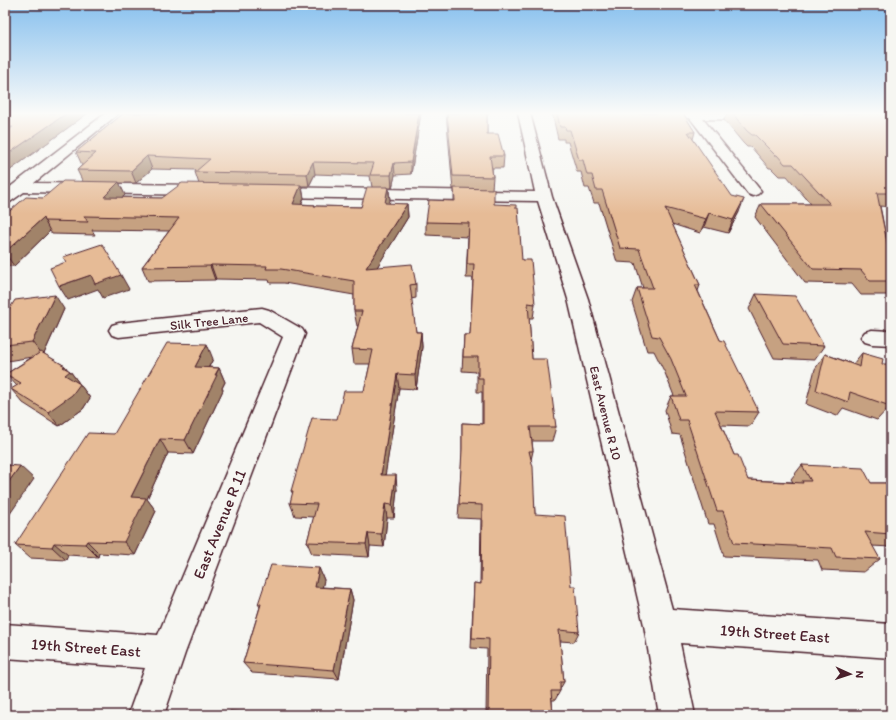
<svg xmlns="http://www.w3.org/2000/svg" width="896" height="720" font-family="Itim,sans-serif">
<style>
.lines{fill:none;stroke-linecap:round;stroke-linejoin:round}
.minor-casing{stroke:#4a1f2b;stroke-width:3}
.minor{fill:#f6f6f2;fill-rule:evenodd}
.wall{fill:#c6a181;stroke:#4a1f2b;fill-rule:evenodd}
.shaded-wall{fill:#a18369;stroke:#4a1f2b}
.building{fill:#e6bb96;stroke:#4a1f2b}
.labels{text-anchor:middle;stroke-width:3;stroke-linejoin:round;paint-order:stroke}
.street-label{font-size:13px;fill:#4a1f2b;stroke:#f6f6f2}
.near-street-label{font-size:16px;fill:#4a1f2b;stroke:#f6f6f2}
</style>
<rect width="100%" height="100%" fill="#f6f6f2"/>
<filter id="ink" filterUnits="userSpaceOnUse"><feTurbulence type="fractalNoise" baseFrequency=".025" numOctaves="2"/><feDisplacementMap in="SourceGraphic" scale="8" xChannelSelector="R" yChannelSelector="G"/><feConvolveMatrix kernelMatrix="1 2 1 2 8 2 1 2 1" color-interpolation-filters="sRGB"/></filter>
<g filter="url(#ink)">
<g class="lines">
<defs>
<g id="minor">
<polygon points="106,113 119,113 34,183 203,185 208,187 211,190 208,193 203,195 24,192 10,202 5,204 5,191"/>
<polygon points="518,113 530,113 552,197 588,299 672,609 891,624 891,658 680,643 695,715 659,715 644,625 568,299 538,201 274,197 269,195 266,192 269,189 274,187 535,192"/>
<polygon points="588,113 760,113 762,116 760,119 756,120 703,119 761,191 758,194 753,196 748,194 690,118 594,117 590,116"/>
<polygon points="262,308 269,310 302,329 305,334 185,653 164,715 128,715 145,668 5,658 5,624 158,635 283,337 259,322 119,337 112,335 109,330 112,325 119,323"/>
<polygon points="872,330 891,331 891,345 872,344 865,342 861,337 865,332"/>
</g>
</defs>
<use href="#minor" class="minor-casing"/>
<use href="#minor" class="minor"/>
</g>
<g class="wall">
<polygon points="5,113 88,113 5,174"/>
<path d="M124,113H421L411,174L395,175L392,188H389L390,200L389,204H407L408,217L377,267L416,284V298L411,299L416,332H421L422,347L416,389L399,388L385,475L397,489L394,518H387L384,547L370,546L369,557L312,554L307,542L314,517L295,516L290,503L293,494L291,491L337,419L364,391L370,364H354L352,349L358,326H357L354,311V295L284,283H270L269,280L216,279L215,280L148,281L142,267L169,231L92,230L95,235L52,234L50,231L14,266H5V215L43,198L83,182L77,170L82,165L76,152ZM152,169L196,170L195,172L199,184L162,198L122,197L125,195L119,183H136ZM315,174L370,176L372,187L361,207L315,206V205L301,204L304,198L302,186H309Z"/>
<polygon points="446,113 487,113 487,134 504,156 503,168 492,168 493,177 492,189 494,204 522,260 535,304 533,318 529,318 532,359 556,427 552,441 532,441 533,451 531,460 535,514 571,586 579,632 574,642 560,641 564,682 560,689 560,691 555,700 552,700 553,715 486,715 487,649 471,648 474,583 480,584 481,519 458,518 462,457 462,423 482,424 482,392 477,392 477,372 462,371 464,335 470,335 473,278 466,278 468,237 426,235 426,222 454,201 454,189 453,189"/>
<polygon points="552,113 683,113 695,132 693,139 739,212 728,233 704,227 700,233 672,224 700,285 698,291 720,340 759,412 750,426 721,425 734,455 748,480 793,482 791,479 802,465 871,483 891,483 891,547 872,546 880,559 864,572 822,570 818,560 724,556 714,524 708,524 680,435 672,434 665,410 671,396 674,396 665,373 654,351 647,351 632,302 637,288 643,288 635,263 617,262 599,203 594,203 589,188 585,188 581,172 577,172 568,142 564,142 564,139 558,139"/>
<polygon points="727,113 891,113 891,207 880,206 888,247 891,247 891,295 861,295 852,284 805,283 755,217 761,204 811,204 787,176 779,176 771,168 769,168 751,147 747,147 743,143 724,120"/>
<polygon points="756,294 824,346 814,360 774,358 749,309"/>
<polygon points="64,309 44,354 65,366 68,370 70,371 90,398 83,409 59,426 23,403 11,389 17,386 6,374 32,357 7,361 5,358 5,316"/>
<polygon points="862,353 882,364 890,406 877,420 843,408 837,416 806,404 815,369 825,354 853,364"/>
<polygon points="213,359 209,367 219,368 225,382 222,388 223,390 193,454 168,453 147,499 156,511 135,555 99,553 98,557 68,555 66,560 30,558 15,545 114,434"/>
<polygon points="319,568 324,580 322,587 350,589 353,600 339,679 252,673 243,663 260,607 258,604"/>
</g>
<g class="shaded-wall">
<polygon points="67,113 88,113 5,174 5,156"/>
<polygon points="419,113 421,113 411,174 411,162"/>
<polygon points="147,156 152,169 136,183 131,171"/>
<polygon points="313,162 315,174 309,186 307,174"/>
<polygon points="394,163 395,175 392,188 391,175"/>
<polygon points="119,182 125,195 110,210 104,197"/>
<polygon points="301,185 304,198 296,217 293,204"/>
<polygon points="388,187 390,200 386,217 385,203"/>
<polygon points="744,199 739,212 728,233 733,220"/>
<polygon points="407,204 408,217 368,282 366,268"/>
<polygon points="709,213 704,227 700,233 706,219"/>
<polygon points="43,218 50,231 14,266 5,253 5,252"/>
<polygon points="211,265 216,279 215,280 210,266"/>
<polygon points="91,275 121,275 129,289 103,298 98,289 68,300 59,286"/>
<polygon points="55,295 64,309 43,356 32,342"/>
<polygon points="421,332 422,347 416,389 415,375"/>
<polygon points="207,344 213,359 201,381 195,367"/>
<polygon points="65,366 69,372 70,371 90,398 83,409 59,426 48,412 65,375 63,367"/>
<polygon points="219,368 225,382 222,388 223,390 193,454 185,440"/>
<polygon points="397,374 399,388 383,489 381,475"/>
<polygon points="160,439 168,453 147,499 156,511 135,555 124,542 131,497"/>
<polygon points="20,466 34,479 5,521 5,487"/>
<polygon points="396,475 397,489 394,518 392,505"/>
<polygon points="385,504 387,518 384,547 381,534"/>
<polygon points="368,533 370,546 369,557 366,544"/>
<polygon points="87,541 99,553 98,557 85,544"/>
<polygon points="54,543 68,555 66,560 52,547"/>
<polygon points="319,568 324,580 320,598 315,587"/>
<polygon points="350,589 353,600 339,679 334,670"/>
</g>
<g class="building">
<polygon points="5,113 67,113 5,156 5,132 13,127 5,127"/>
<polygon points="124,113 419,113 411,162 394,163 391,175 370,175 374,163 313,162 307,174 195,172 210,159 147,156 131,171 77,170 96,153 76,152"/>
<polygon points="447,113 487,113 487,134 498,134 504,156 490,156 493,177 453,176"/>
<polygon points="557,113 683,113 695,132 688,132 732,196 744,199 733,220 709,213 706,219 665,208 700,285 695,285 720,340 724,341 759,412 715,411 734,455 738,455 748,480 803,483 802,481 811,481 802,465 863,468 871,483 891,483 891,534 865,532 880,559 836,557 832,548 734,543 723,511 717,511 687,420 679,420 671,396 686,396 671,359 659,337 652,336 637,288 653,288 639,249 620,248 602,190 596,190 592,175 587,175 583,160 579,160 570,130 566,130 565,127 560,127"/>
<polygon points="732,113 891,113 891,136 886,136 891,140 891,193 877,193 888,247 891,247 891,281 870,281 861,270 813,269 761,204 830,204 793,164 785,164 777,155 775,155 755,135 752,135 747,131"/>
<polygon points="63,181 119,182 104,197 162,198 182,183 301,185 293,204 315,205 314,206 361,207 367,187 388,187 385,203 407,204 366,268 412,264 416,284 410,285 416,332 421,332 415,375 397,374 381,475 396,475 392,505 385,504 381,534 368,533 366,544 307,542 317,504 290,503 293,491 291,491 312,418 337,419 344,391 364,391 373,350 352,349 362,311 354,311 354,281 281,269 266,269 267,266 211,265 210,266 142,267 179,218 84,216 88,222 44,221 43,218 5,252 5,215 26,197 43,198"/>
<polygon points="454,188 494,189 494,204 516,205 516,208 518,208 522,260 531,260 535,304 528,303 532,359 547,359 556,427 530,427 533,451 529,451 533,467 535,514 565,516 571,586 575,586 579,632 559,630 564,682 560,682 560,691 551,691 553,715 488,715 489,639 472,638 474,583 481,584 482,505 459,504 462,449 462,423 483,424 483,378 478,378 478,357 463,357 464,335 470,335 474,264 467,264 469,223 426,222 429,200 455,201"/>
<polygon points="102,244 121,275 95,284 91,275 59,286 50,268 66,262 63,257"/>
<polygon points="756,294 795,296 824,346 783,344"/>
<polygon points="55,295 32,342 5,345 5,316 15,300"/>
<polygon points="167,343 207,344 195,367 219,368 215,375 217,375 185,440 160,439 131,497 146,498 124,542 87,541 85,544 54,543 52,547 15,545 88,433 114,434"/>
<polygon points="41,352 65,366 63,367 70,371 65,375 80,384 72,395 48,412 11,389 21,383 6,374"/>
<polygon points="862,353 883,359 882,364 891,364 891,392 890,406 850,392 848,402 816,390 825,354 860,367"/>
<polygon points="5,465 20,466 5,487"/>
<polygon points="271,565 319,568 315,587 350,589 334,670 243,663 261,604 258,604"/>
<polygon points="230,711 300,715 229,715"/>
</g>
</g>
<linearGradient id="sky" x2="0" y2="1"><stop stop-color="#87c0ee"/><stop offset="0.53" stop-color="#fbfbf9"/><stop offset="1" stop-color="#fbfbf9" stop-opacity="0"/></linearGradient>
<rect width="896" height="214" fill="url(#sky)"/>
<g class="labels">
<g class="street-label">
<text transform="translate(209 321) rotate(-6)" y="5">Silk Tree Lane</text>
<text transform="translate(606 413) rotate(76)" y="5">East Avenue R 10</text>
</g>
<g class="near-street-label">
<text transform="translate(219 524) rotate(-68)" y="6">East Avenue R 11</text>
<text transform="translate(775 633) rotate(4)" y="6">19th Street East</text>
<text transform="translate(86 647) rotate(4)" y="6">19th Street East</text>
</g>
</g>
<rect width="896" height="720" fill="none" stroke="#f6f6f2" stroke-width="20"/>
<rect x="10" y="10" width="876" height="700" fill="none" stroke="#4a1f2b" stroke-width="1.5" filter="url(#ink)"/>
<g transform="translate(850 674) rotate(93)" stroke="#f6f6f2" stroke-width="3" paint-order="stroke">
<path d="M0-3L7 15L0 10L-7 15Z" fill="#4a1f2b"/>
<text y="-6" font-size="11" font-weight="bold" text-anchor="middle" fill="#4a1f2b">N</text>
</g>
</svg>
